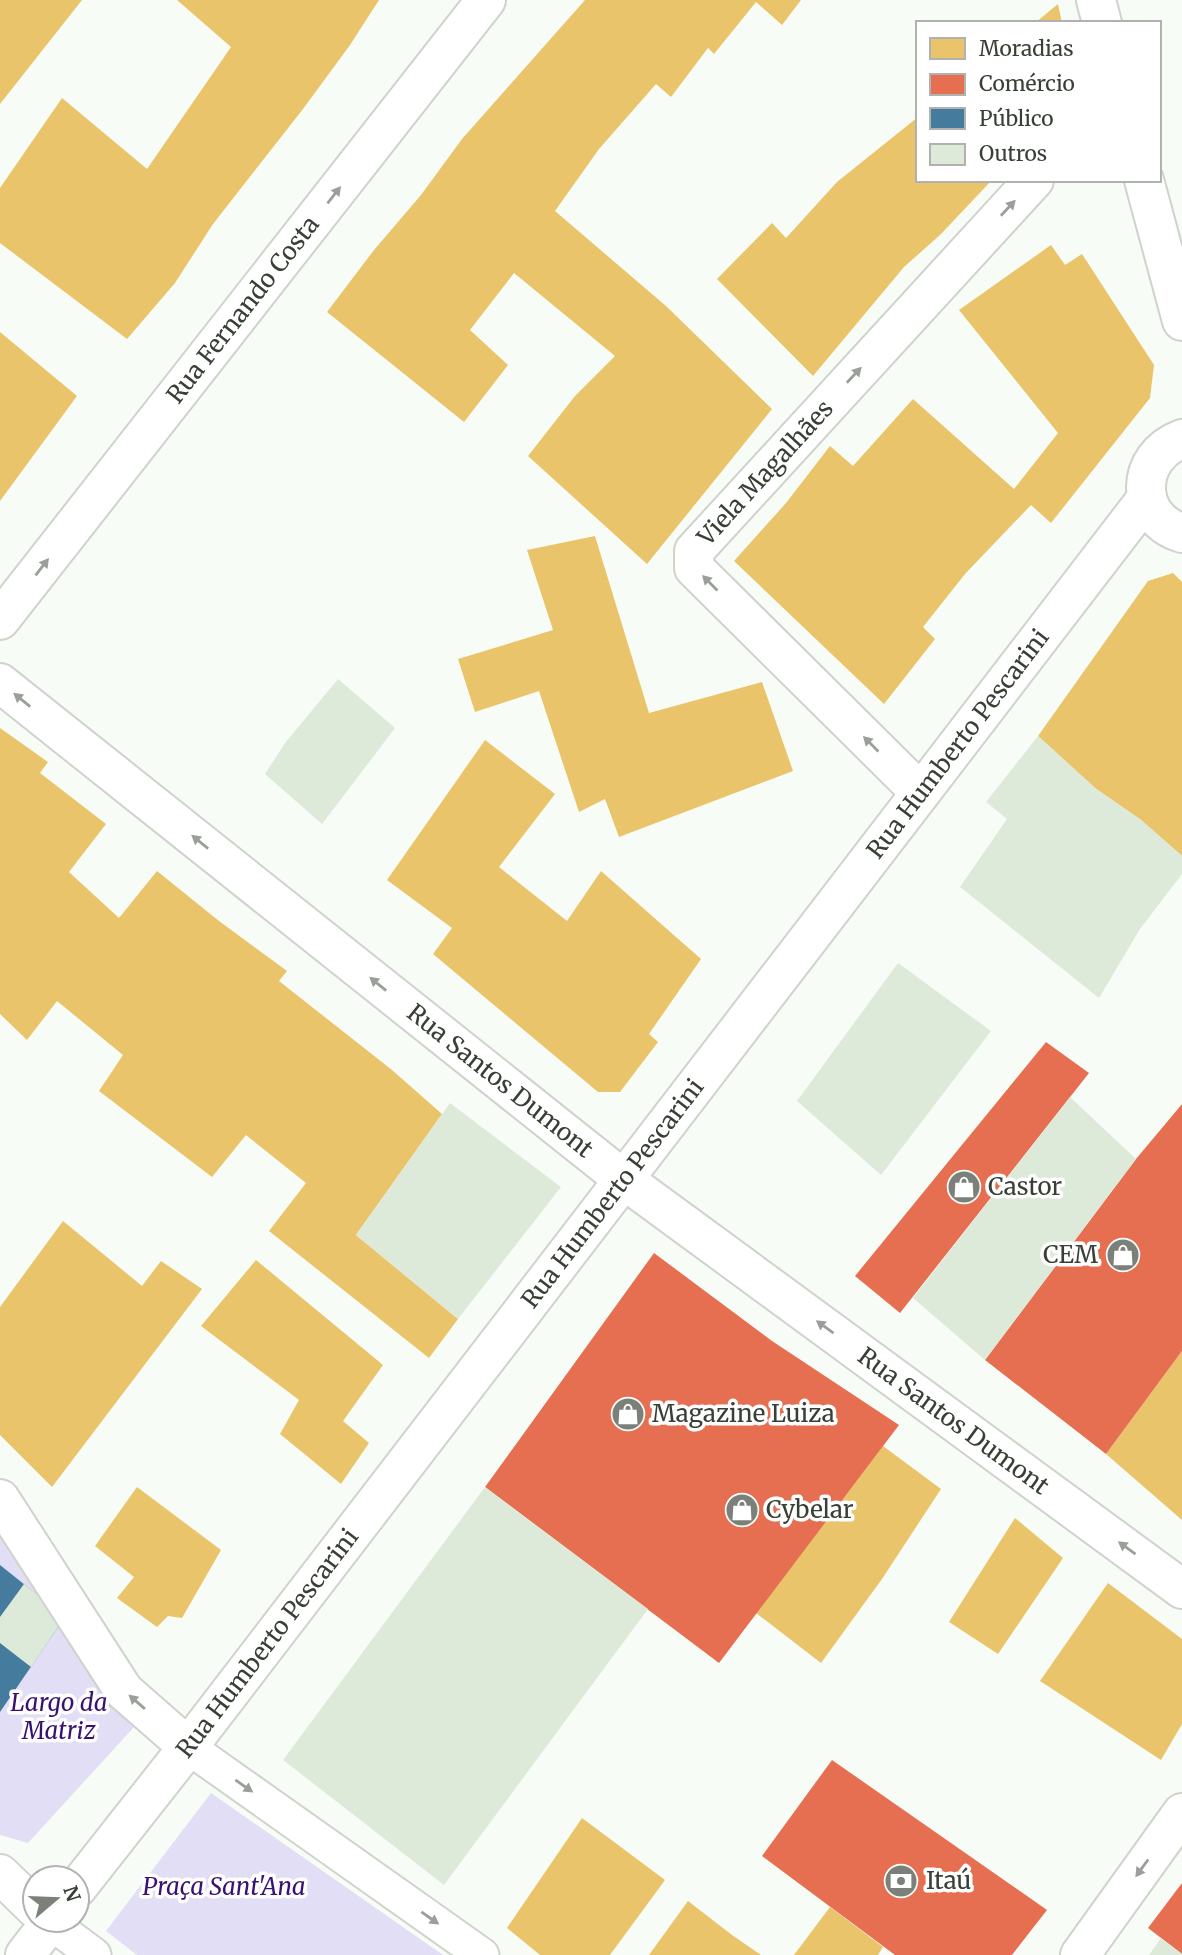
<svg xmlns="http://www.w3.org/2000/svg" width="1182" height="1955" font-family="Merriweather,serif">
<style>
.green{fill:#e1def6}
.homes{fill:#e9c46a}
.shops{fill:#e76f51}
.public{fill:#457b9d}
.building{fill:#deead9}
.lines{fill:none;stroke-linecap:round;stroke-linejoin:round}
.pedestrian-casing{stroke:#ced3cc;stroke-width:37}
.minor-casing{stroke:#ced3cc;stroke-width:42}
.tertiary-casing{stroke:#ced3cc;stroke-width:42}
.pedestrian{stroke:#fefffe;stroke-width:33}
.minor{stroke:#fefffe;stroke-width:38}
.tertiary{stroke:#fefffe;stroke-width:38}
.oneway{fill:#9b9f9a}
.labels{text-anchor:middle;stroke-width:7;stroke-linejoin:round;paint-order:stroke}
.street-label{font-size:24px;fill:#383f35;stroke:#fff}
.poi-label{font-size:24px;fill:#383f35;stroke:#fff;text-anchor:start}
.park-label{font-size:24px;font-style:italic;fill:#381171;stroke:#fff}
</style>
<rect width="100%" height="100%" fill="#f8fcf6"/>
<g class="green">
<polygon points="0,1513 134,1727 28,1843 0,1835"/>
<polygon points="211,1793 443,1955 137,1955 106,1931"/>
</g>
<g class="homes">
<polygon points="0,0 82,0 0,104"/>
<polygon points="177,0 379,0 350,45 303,109 213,224 175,283 127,339 0,243 0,188 62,98 147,169 231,47"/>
<polygon points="585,0 801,0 782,25 756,2 714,54 708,48 671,97 656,84 599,149 555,211 666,306 772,409 647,564 528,456 575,396 615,356 514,273 470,330 508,365 464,422 327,312 374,250 421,195 462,139"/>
<polygon points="1058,4 1062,23 1035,23"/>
<polygon points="918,117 918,180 992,180 940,235 904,267 813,376 717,279 772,223 786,238 837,182"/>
<polygon points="1051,245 1065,265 1082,254 1154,365 1150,398 1051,523 1031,505 965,574 923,627 935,639 884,704 734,561 786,503 830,446 853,466 913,399 1014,489 1058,433 959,310"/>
<polygon points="0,332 77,396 0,501"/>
<polygon points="595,536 649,713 762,682 793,771 619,837 605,799 579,812 539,691 475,712 458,659 553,630 527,550"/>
<polygon points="1173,573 1182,582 1182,856 1141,820 1095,788 1038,736 1148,581"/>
<polygon points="0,728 48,762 40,773 106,824 69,872 119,918 157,871 219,921 287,971 279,981 392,1070 442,1114 356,1235 458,1319 429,1358 269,1231 306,1183 246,1135 212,1177 99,1091 123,1055 57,1001 27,1040 0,1014"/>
<polygon points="485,740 555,794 499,867 567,921 601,871 701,959 649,1034 658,1042 620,1092 598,1092 433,954 452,928 387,880"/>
<polygon points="63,1221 142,1286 161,1261 202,1289 52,1487 0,1435 0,1307"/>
<polygon points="256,1260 383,1365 343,1421 369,1443 341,1484 280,1434 299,1400 201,1326"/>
<polygon points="1182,1351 1182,1520 1106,1454"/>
<polygon points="883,1446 941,1489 882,1579 821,1663 756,1613"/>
<polygon points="137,1487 221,1550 182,1618 168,1616 157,1627 117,1598 134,1577 95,1546"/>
<polygon points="1015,1518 1063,1558 998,1654 949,1622"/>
<polygon points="1108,1583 1182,1639 1182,1724 1161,1760 1040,1681"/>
<polygon points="582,1818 665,1880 610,1955 540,1955 507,1928"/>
<polygon points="688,1901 732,1935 761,1955 649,1955"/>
<polygon points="830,1907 883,1947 878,1955 794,1955"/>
</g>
<g class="shops">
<polygon points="1046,1042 1089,1073 900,1313 855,1276"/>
<polygon points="1182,1104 1182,1351 1106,1454 985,1360 1136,1159"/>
<polygon points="654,1253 772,1341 899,1425 719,1663 485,1487"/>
<polygon points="832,1760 1047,1910 1012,1955 895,1955 762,1856"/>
<polygon points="1182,1883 1182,1954 1148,1928"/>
</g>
<polygon class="public" points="0,1565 65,1617 0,1712"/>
<g class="building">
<polygon points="338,679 395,728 322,824 265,774 285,743"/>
<polygon points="1038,736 1095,788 1141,820 1182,856 1182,874 1140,929 1099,998 960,887 1007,819 986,802"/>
<polygon points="898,963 991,1031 881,1175 797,1101"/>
<polygon points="1070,1097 1136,1159 985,1360 913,1298"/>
<polygon points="450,1103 561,1187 458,1319 356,1235"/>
<polygon points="485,1487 648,1609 444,1885 283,1760"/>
<polygon points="24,1584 65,1617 31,1667 0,1643 0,1617"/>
<polygon points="1161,1938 1182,1954 1182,1955 1149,1955"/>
</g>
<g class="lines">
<defs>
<g id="pedestrian">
<polyline points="188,1747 482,1955"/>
<polyline points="50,1922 94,1955"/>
</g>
<g id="minor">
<polyline points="1096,0 1102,23"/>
<polyline points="1144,180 1182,321"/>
<path d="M1182,439C1135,456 1133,518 1182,533"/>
<path id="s1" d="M0,620L486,0"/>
<path id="s2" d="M0,683L623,1179L1182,1589"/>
<path id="s3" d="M920,792L694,568V551L1034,180"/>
<polyline points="0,1499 124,1691 188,1747"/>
<polyline points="0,1874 35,1908"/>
</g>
<g id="tertiary">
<path id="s4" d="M77,1888L188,1747L1147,498"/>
<polyline points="25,1955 52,1920"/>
<polyline points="1080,1955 1182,1813"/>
</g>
</defs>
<use href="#pedestrian" class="pedestrian-casing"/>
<use href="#minor" class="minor-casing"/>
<use href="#tertiary" class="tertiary-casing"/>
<use href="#pedestrian" class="pedestrian"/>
<use href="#minor" class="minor"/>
<use href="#tertiary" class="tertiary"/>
</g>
<defs><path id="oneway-solid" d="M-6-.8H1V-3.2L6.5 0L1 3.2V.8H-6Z" transform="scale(1.75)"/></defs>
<g class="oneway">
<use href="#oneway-solid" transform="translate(334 195) rotate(-52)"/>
<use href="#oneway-solid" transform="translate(1008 208) rotate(-47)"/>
<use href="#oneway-solid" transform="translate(854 375) rotate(-47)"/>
<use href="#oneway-solid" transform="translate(42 567) rotate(-52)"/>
<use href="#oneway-solid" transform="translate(710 583) rotate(-135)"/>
<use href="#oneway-solid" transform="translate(22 700) rotate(-141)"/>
<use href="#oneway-solid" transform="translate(871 744) rotate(-135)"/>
<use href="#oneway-solid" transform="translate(200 842) rotate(-141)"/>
<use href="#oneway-solid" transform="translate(378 984) rotate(-141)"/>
<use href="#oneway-solid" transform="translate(825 1327) rotate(-144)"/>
<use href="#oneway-solid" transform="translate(1127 1548) rotate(-144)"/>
<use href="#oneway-solid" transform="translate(137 1702) rotate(-139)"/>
<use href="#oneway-solid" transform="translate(244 1786) rotate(35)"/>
<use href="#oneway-solid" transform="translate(1142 1868) rotate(126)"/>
<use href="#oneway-solid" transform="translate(430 1918) rotate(35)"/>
</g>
<defs>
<symbol id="shop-disc" viewBox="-11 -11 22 22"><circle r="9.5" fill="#7b8179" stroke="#fff"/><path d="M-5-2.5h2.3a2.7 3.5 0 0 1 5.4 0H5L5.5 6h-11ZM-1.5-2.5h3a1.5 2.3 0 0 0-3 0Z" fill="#fff"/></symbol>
<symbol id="bank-disc" viewBox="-11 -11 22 22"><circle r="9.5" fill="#7b8179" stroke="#fff"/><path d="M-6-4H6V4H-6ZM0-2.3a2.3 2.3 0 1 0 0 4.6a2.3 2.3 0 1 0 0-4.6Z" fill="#fff"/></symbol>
</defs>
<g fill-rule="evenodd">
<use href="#shop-disc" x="945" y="1168" width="38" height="38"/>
<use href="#shop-disc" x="1104" y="1236" width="38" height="38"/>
<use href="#shop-disc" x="609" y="1395" width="38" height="38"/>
<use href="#shop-disc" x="723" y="1491" width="38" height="38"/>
<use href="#bank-disc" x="882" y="1862" width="38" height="38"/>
</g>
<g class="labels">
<g class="street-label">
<text dy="8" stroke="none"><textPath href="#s1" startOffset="394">Rua Fernando Costa</textPath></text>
<text dy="8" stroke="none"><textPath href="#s3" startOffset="441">Viela Magalhães</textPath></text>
<text dy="8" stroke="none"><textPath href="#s4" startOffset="1444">Rua Humberto Pescarini</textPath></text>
<text dy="8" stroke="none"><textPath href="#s2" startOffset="639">Rua Santos Dumont</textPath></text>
<text dy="8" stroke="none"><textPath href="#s4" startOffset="877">Rua Humberto Pescarini</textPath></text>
<text dy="8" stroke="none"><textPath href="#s2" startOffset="1206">Rua Santos Dumont</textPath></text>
<text dy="8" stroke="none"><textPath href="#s4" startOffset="310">Rua Humberto Pescarini</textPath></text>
</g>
<g class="poi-label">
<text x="988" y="1195">Castor</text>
<text x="1098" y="1263" text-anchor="end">CEM</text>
<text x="652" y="1422">Magazine Luiza</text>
<text x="766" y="1518">Cybelar</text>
<text x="926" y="1889">Itaú</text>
</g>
<g class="park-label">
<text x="59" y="1711">Largo da<tspan x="59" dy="28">Matriz</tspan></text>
<text x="224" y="1895">Praça Sant'Ana</text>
</g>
</g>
<rect x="916" y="21" width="245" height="161" fill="#ffffff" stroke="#afb2ae" stroke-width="2"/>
<rect x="930" y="38" width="35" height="21" fill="#e9c46a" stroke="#afb2ae" stroke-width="2"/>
<text x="979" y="56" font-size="21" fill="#383f35">Moradias</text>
<rect x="930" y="74" width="35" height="21" fill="#e76f51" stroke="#afb2ae" stroke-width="2"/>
<text x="979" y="91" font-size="21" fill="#383f35">Comércio</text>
<rect x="930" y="108" width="35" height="21" fill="#457b9d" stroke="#afb2ae" stroke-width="2"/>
<text x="979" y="126" font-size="21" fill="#383f35">Público</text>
<rect x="930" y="144" width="35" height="21" fill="#deead9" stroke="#afb2ae" stroke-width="2"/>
<text x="979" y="161" font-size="21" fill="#383f35">Outros</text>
<g transform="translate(56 1899) rotate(71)"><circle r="33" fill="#ffffff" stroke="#afb2ae" stroke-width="2"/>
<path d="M0-5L12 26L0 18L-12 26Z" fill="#7b8179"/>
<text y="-10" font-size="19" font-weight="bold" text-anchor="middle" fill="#383f35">N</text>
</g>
</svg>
